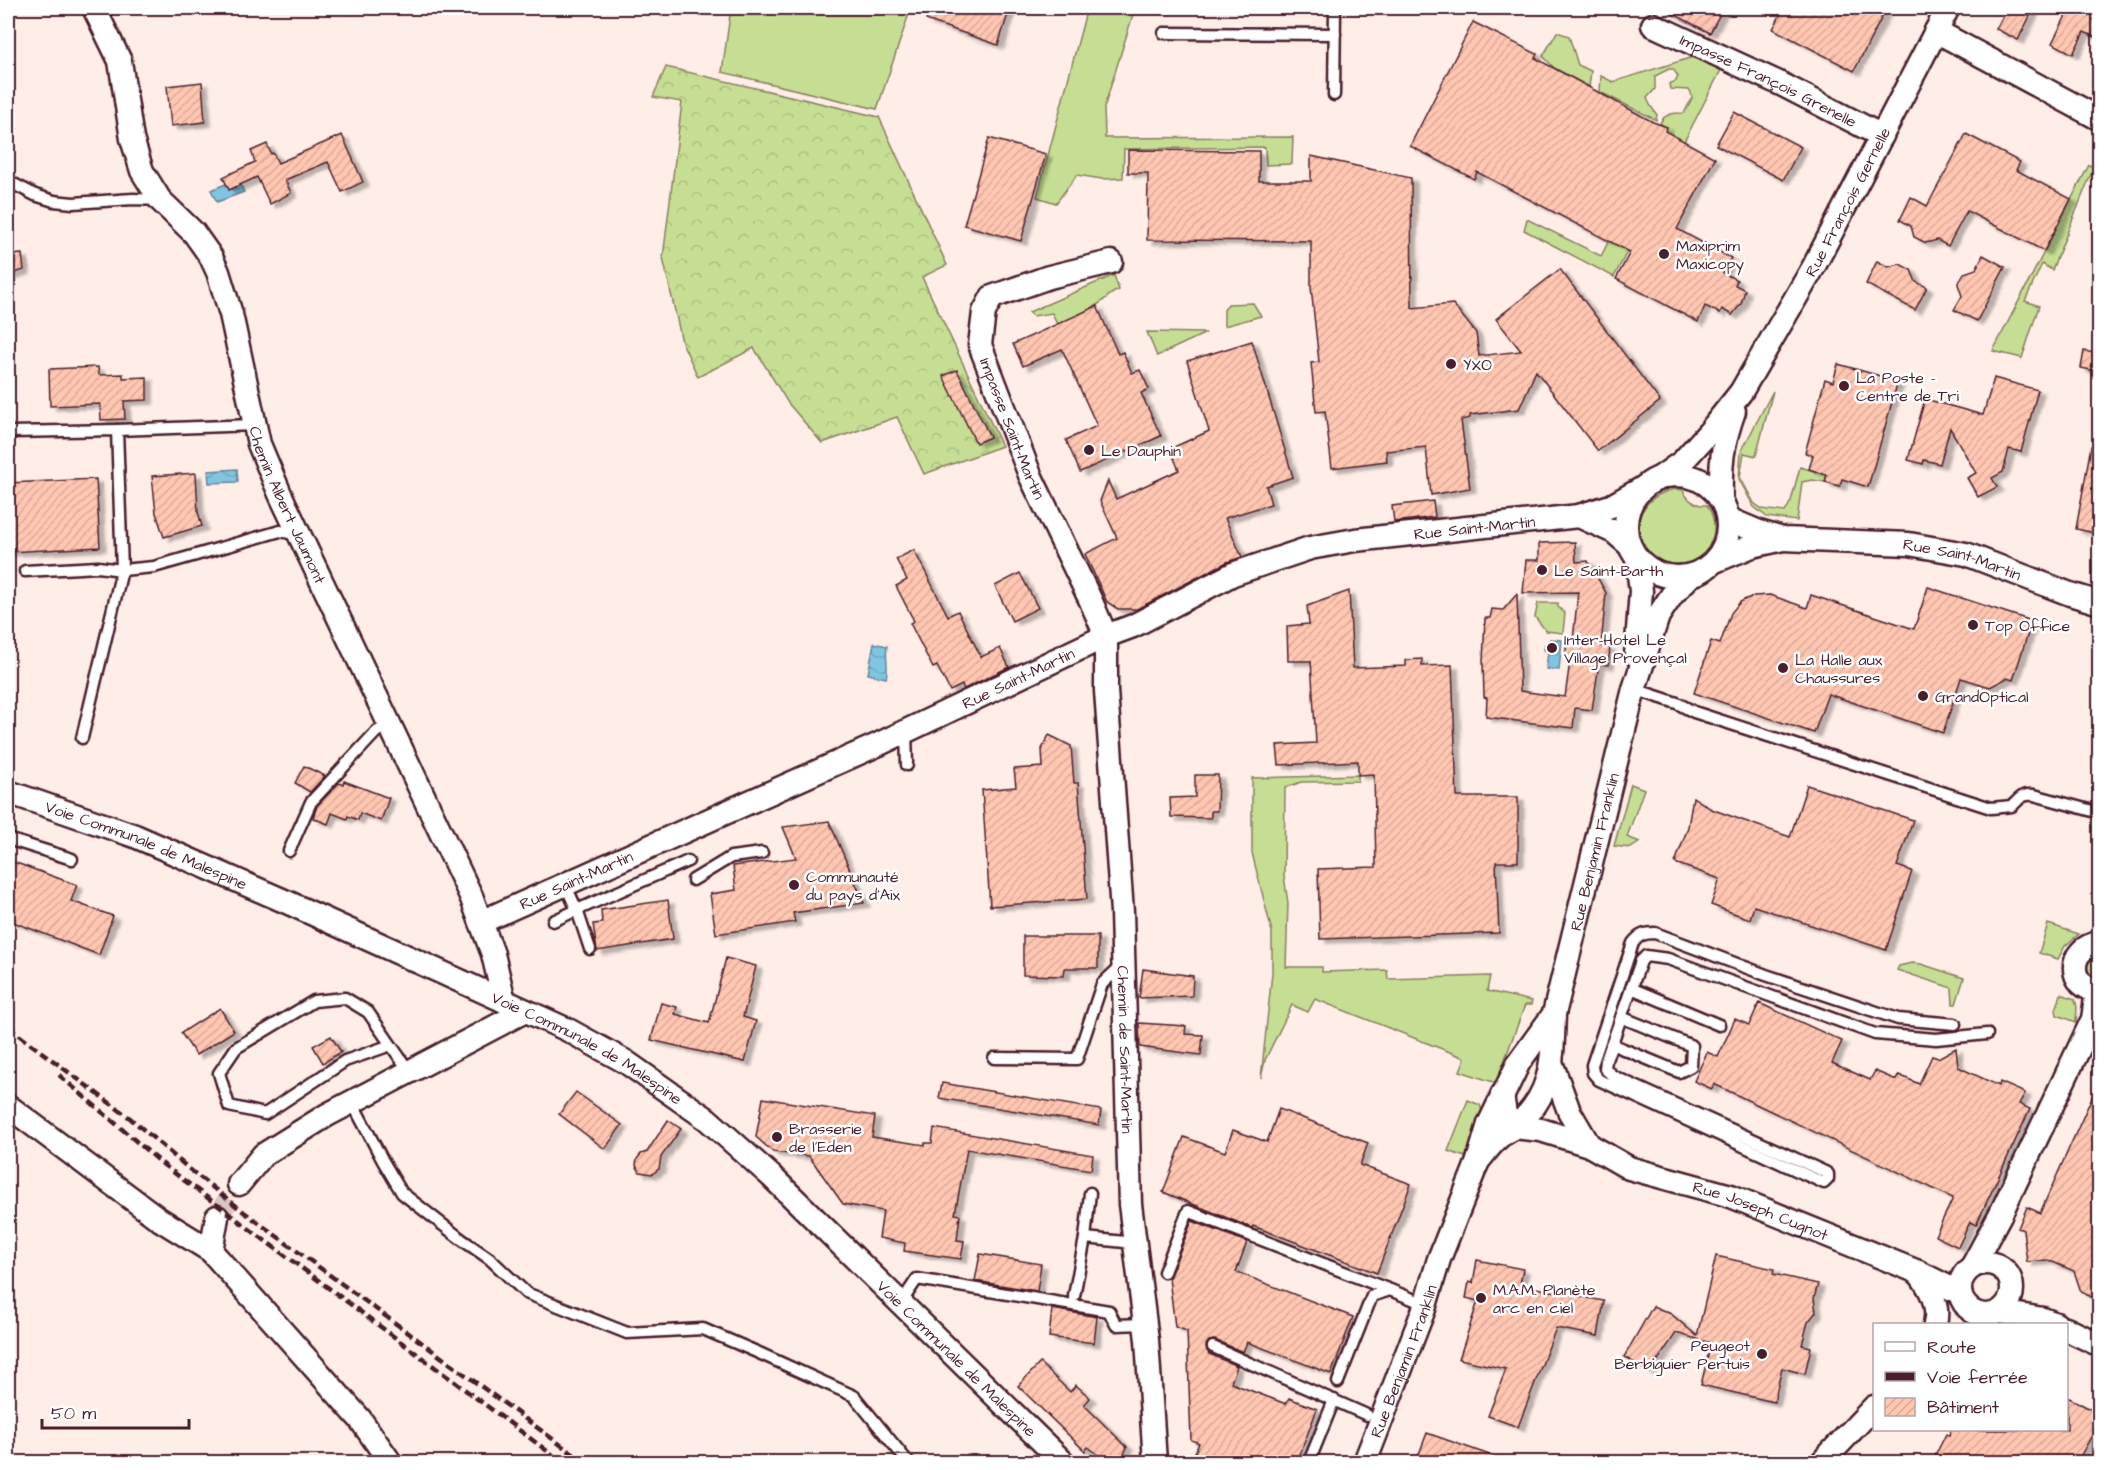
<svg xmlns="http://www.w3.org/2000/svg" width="2107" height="1470" font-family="'Architects Daughter',sans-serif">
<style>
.grass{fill:#c6de94;stroke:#887e60;stroke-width:1.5}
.forest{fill:url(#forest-crowns);stroke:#887e60;stroke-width:1.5}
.water{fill:url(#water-waves);stroke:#6a8398;stroke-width:1.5}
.building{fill:url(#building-hatch);stroke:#4a1f2b;stroke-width:1.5;filter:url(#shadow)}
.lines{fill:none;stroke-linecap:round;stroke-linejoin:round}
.minor-tunnel{stroke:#dbc5c2;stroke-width:22;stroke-dasharray:22 11;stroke-linecap:butt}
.service-casing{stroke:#4a1f2b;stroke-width:15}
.minor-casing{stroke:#4a1f2b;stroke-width:27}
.service{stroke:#fff;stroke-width:10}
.minor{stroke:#fff;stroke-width:22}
.rail{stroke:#4a1f2b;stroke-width:4.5;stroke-dasharray:9 4.5;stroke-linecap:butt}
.poi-dot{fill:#4a1f2b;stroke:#fff;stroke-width:2}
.labels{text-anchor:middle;stroke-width:5;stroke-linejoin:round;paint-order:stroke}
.street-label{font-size:16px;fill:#4a1f2b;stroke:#fff}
.poi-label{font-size:16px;fill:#4a1f2b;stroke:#fff;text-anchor:start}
</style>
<defs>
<pattern id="forest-crowns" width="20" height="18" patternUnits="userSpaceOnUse" patternTransform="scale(1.5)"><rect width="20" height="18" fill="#c6de94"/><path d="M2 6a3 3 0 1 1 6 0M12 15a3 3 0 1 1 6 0" fill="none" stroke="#acbe80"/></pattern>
<pattern id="water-waves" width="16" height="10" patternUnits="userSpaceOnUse" patternTransform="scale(1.5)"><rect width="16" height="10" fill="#7fc5e0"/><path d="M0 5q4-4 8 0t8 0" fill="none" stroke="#6fa9c0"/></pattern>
<pattern id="building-hatch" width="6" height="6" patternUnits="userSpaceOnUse" patternTransform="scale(1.5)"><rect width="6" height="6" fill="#ffc7b2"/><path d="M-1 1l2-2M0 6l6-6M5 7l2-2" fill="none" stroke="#dcaa99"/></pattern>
<filter id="shadow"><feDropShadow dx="6" dy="4" stdDeviation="1.5" flood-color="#0004"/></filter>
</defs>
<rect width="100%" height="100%" fill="#ffeee8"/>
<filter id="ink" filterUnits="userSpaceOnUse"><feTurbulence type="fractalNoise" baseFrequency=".0167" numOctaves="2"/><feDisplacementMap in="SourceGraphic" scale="12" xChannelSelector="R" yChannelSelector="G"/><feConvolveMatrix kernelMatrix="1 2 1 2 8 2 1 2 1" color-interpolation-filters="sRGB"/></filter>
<g filter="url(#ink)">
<g class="grass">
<polygon points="731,8 911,8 877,109 722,72"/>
<polygon points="1087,8 1135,8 1104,108 1105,138 1293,137 1292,164 1266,165 1265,147 1124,149 1123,178 1102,179 1077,175 1056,203 1037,197"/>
<polygon points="1557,32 1569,36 1578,65 1591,71 1589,87 1554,68 1543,56"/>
<path d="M1693,57L1704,60L1721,70L1614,277L1524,230L1527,219L1601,256L1667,128L1660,123C1665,113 1674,113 1684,113L1692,98L1691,92L1689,90L1670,89L1669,84L1676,81L1678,76L1673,69H1669L1655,76V89L1647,98L1650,105L1657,115L1656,120L1600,92L1601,76L1613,82Z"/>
<polygon points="2089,165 2094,167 2052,270 2042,264 2025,301 2039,306 2022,358 1993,351"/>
<path d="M1114,275L1119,290C1110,293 1107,298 1100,303C1086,312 1071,317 1058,327L1052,313L1033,316L1029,312Z"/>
<polygon points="1253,303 1261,316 1224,326 1224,310 1228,304"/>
<polygon points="1147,332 1206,333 1157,356"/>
<polygon points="1773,391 1756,456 1744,453 1740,477 1754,503 1762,509 1785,512 1791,501 1800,467 1827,475 1825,482 1812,480 1802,482 1797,521 1767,517 1754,507 1739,479 1741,452"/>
<path d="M1676,489L1683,490C1687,500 1696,506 1707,505C1715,517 1716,531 1710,544C1706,553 1696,561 1686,563C1634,574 1616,500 1676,489Z"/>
<polygon points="1538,603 1558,603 1558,607 1565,613 1563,633 1546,631 1535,617"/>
<polygon points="1358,775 1358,781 1301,782 1285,788 1284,876 1288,903 1286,967 1322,967 1322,972 1387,970 1388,979 1490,976 1487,991 1532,1001 1531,1005 1525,1005 1496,1083 1460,1071 1465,1058 1315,999 1308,1012 1292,1005 1265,1060 1261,1078 1272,973 1272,932 1252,853 1252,778"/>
<polygon points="1631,784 1644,789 1627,837 1640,842 1631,848 1614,846"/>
<polygon points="2048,924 2079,934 2065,946 2058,959 2039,953"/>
<polygon points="2099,953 2099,980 2092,979 2087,974 2085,961"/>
<polygon points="1912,963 1921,964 1964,978 1956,1004 1953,1004 1952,988 1897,970 1899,966"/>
<polygon points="2061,994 2075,999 2077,1007 2076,1022 2057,1015 2056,1010"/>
<polygon points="1468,1100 1480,1105 1483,1114 1465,1157 1448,1151"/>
</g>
<polygon class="forest" points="666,67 879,117 947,265 922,277 1002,446 924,474 897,417 822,443 788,403 754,348 698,377 682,342 663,258 682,102 653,97"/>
<g class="water">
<polygon points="238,179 244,192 217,202 211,190"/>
<polygon points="237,469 238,482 209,483 208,471"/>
<polygon points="1550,639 1562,640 1559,670 1546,669 1548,651 1544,650 1545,644 1549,644"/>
<path d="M874,643L887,646C885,658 889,667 886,678L868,674Z"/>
</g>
<g class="building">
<polygon points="930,8 1010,8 998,45 926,20"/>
<polygon points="1662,8 1723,8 1710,33"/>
<polygon points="1784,8 1873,8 1884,13 1854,71 1773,29"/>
<polygon points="2007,8 2034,8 2018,40 1996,29"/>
<polygon points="2070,8 2100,8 2100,39 2084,32 2073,54 2052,43"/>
<polygon points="1473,22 1537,54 1535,58 1653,122 1667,127 1665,131 1715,158 1677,229 1731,258 1723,273 1737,280 1735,285 1745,290 1741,304 1732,315 1722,309 1720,313 1705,306 1698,322 1616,279 1630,252 1477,172 1474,179 1410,146"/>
<polygon points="202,82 205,122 171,126 167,86"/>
<polygon points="1734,112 1801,147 1783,180 1716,145"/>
<polygon points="1966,134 2020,162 2016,170 2071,199 2044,251 1967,211 1948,246 1937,240 1926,243 1914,237 1911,226 1900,220 1911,197 1927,206"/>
<polygon points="342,135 363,182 342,192 328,162 285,180 291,193 270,204 257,177 229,190 223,177 255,162 251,151 267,144 271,154 273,153 278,163"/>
<polygon points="989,138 1046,154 1021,241 964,225"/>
<polygon points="1128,150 1259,151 1259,181 1311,181 1311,156 1411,178 1412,308 1453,304 1476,333 1479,356 1521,351 1496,319 1560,269 1660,401 1598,451 1536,371 1519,409 1470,415 1470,418 1461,420 1470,488 1431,495 1426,447 1386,451 1387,461 1332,468 1325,411 1316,412 1311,363 1319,362 1311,287 1311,241 1147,240 1148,173 1128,173"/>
<polygon points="22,254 24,270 8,275 8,255"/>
<polygon points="1983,255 2005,267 1977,321 1954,310 1962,296 1958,284 1964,273 1976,269"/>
<polygon points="1877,261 1888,267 1900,264 1911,270 1916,282 1927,287 1915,310 1866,284"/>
<polygon points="1097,306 1118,354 1123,352 1132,373 1140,370 1149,389 1141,393 1161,436 1080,472 1066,440 1097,426 1062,349 1023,366 1013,344"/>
<polygon points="1252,341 1293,477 1266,486 1271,504 1225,518 1242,557 1227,562 1137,609 1118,609 1107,602 1085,554 1117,538 1100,501 1108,481 1116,499 1179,470 1170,449 1209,431 1187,361"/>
<polygon points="2084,351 2100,354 2100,372 2081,368"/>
<polygon points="1838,364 1898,381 1868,487 1842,479 1840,486 1825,482 1827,475 1809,469 1813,455 1805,453 1825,379 1833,382"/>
<polygon points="98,367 99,375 123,374 123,378 147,377 147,400 124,401 125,419 101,420 100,404 50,406 49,369"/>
<polygon points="957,370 990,437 976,443 943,376"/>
<polygon points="1994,378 2038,390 2021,452 2009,449 2003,472 1992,478 1997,487 1978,497 1967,478 1976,473 1950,428 1940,464 1924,460 1923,464 1908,460 1925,399 1983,415"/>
<polygon points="2091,446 2100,447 2100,534 2076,529"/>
<polygon points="196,473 198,512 202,526 164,537 156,513 152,476"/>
<polygon points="96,479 100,547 8,552 8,483"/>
<polygon points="1433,501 1435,517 1394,522 1392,506"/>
<polygon points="1575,542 1576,562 1588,561 1606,593 1601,646 1610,647 1608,665 1599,664 1592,710 1575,708 1573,728 1486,717 1487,698 1484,697 1483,662 1485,618 1490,618 1492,609 1503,610 1517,594 1520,691 1565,697 1570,661 1565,660 1567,639 1573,640 1578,592 1523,593 1526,560 1539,560 1539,543"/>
<polygon points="914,550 948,616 958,611 981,657 1000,648 1009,667 964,689 962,685 950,691 937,666 933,668 910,623 914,621 896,586 907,580 896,559"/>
<polygon points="1020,573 1038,608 1012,621 995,586"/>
<polygon points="1928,587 2032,621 2013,680 2007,678 1990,687 1961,678 1943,733 1828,694 1814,733 1694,693 1711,641 1720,644 1731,613 1740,602 1746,599 1754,596 1770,595 1807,608 1811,595 1914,629"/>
<polygon points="1349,591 1353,668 1406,666 1406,660 1422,659 1422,666 1452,665 1457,797 1518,797 1518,862 1496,862 1499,933 1320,939 1318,869 1376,867 1374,774 1358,775 1358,761 1279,765 1277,745 1316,743 1311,661 1288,661 1287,626 1309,624 1307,606"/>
<polygon points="1049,735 1071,746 1074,783 1078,783 1087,899 990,906 982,790 1016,787 1014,769 1043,767 1042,749"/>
<polygon points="304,766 325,776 310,792 295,783"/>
<polygon points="1195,775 1218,775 1217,811 1211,811 1211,818 1171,817 1170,798 1195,797"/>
<polygon points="344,781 389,798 381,821 360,813 358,820 348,816 347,819 332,813 328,824 313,818 317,806 339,783 343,784"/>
<polygon points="1807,785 1913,820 1897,866 1912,871 1886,950 1754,906 1750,919 1711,905 1720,879 1675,863 1688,827 1693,797 1711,809 1790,837"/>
<polygon points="829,821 864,903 793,913 795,922 716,934 710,894 736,890 733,866 796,858 783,827"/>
<polygon points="8,860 77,885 71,901 113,916 99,955 8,920"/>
<polygon points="668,900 673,939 597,951 593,924 602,923 601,910"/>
<polygon points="1023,936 1098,936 1098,968 1065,968 1064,976 1023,975"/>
<polygon points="726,958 756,966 743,1017 756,1021 745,1062 651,1040 661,1003 677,1007 675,1014 709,1023"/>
<polygon points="1143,969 1193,976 1192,996 1139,998"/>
<polygon points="1759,1003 1842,1041 1832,1063 1870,1080 1875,1071 1896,1080 1899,1075 1919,1084 1932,1056 1938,1058 1956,1048 1958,1067 1999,1086 2000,1082 2025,1093 2019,1104 2030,1109 1976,1225 1970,1222 1958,1247 1935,1236 1953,1198 1714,1084 1712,1089 1694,1081 1707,1052 1718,1057 1735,1019 1749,1025"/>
<polygon points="220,1008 234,1031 196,1055 181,1033"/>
<polygon points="1139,1023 1186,1026 1185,1034 1203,1035 1201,1055 1140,1047"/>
<polygon points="331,1036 341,1052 323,1063 313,1046"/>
<polygon points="2100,1079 2100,1301 2081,1292 2074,1271 2048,1260 2027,1262 2023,1230 2018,1228 2027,1207 2040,1213"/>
<polygon points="942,1083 1101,1110 1099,1125 939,1098"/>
<polygon points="576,1092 622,1125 605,1149 559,1114"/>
<polygon points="763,1098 875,1116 872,1137 925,1145 925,1143 932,1143 934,1128 1093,1155 1091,1170 967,1149 955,1214 960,1215 957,1240 964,1241 961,1259 904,1251 905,1243 879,1238 883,1211 843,1204 809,1156 773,1152 756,1137"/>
<polygon points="1279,1109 1368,1143 1360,1165 1411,1184 1377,1273 1253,1226 1252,1228 1163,1192 1184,1137 1225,1152 1233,1130 1267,1142"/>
<polygon points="668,1120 681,1129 661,1157 659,1169 652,1174 640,1172 636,1165 637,1159 641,1154 647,1152"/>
<polygon points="1192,1221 1247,1242 1236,1272 1353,1317 1331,1374 1247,1342 1243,1352 1215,1340 1209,1341 1206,1345 1207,1351 1209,1354 1237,1366 1231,1383 1286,1404 1289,1398 1317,1409 1297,1462 1191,1462 1199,1443 1191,1440 1187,1331 1175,1327 1169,1278"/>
<polygon points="980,1254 1041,1264 1037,1291 975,1281"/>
<polygon points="1716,1256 1774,1269 1773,1274 1818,1284 1814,1298 1816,1312 1808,1322 1802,1345 1811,1347 1805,1374 1782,1368 1774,1402 1701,1385 1711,1343 1676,1333 1650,1372 1624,1357 1653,1306 1671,1314 1697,1336"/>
<polygon points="1477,1260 1523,1269 1520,1285 1604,1301 1598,1336 1556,1328 1518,1427 1488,1416 1506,1369 1459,1359 1478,1301 1466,1298 1469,1282 1473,1283"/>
<polygon points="1052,1309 1097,1317 1094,1343 1049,1337"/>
<polygon points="1040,1363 1070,1392 1076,1385 1090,1398 1084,1405 1127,1447 1121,1462 1109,1462 1088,1447 1085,1451 1018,1386"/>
<polygon points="2067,1397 2100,1414 2100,1421 2077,1462 1932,1462 1946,1434 1949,1436 1951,1430 2067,1430"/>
<polygon points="1427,1433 1504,1460 1504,1462 1416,1462"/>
</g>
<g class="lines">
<polyline class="minor-tunnel" points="217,1217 239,1184"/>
<defs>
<g id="service">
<polyline points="1164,33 1335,34"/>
<polyline points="1334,95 1335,8"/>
<polyline points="8,181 35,195 54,201 73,203 133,199 160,200"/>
<polyline points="117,430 254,425"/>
<polyline points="11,432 117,430 122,570 82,738"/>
<polyline points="25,571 98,567 122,570 154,567 280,531 299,535"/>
<path d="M1634,689L1677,703L1694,712L1991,808L2012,806C2021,798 2021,794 2034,795L2100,813"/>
<polyline points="906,732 907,765"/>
<polyline points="8,839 72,859"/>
<polyline points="289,851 311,802 376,732 390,725"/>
<polyline points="693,880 731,857 762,853"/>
<polyline points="553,921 577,910 565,884"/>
<polyline points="590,949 577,910 688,861"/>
<polyline points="1631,988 1719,1025"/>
<path d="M1955,1024L1898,1019L1766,975L1655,933C1644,933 1639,935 1633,943L1592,1065L1593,1073L1599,1080L1824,1183L1828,1179V1174L1825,1172L1613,1076L1605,1069L1606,1060L1641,961L1646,956L1668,959L1875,1034L1936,1039L1987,1034"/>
<polyline points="1611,1044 1679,1072 1691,1066 1692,1046 1621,1017"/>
<polyline points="391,1045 345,1061 265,1114 229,1106 219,1073 236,1048 314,1001 345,998 368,1012 409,1071"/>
<polyline points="994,1058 1077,1059 1102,984 1121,966"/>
<polyline points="352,1102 383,1161 402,1193 461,1239 490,1259 526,1293 627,1333 703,1329 759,1353 854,1396 908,1462"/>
<polyline points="1085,1238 1090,1193"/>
<polyline points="1164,1272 1188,1211 1390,1290"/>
<polyline points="1074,1296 1085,1238 1135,1243"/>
<polyline points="901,1303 917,1279 1109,1311 1116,1325 1145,1324"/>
<polyline points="1213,1347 1367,1415"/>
<polyline points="1338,1382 1372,1296 1390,1290 1415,1300"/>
<polyline points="1309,1462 1334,1400"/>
</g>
<g id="minor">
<path id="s1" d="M94,8L120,61L132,139L142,171L160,200L194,233L211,257L218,272L231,314L259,444L280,494L471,896L493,954L504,1001"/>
<path id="s2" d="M1653,25L1781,84L1882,136"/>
<polyline points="1936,31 2100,119"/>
<path id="s3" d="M1111,262L1049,277L992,297L984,312L980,345L1030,475L1090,599L1106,636V691L1122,912L1130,1204L1147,1340L1155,1462"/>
<circle cx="1677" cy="526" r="51"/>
<path id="s4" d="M1658,479L1682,462L1710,431L1741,392L1813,268L1948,8"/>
<path d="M1721,500C1720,464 1722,445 1734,411"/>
<polyline points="1579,516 1614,532 1628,544"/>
<path id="s5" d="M1728,519L1759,532L1783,539L1909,544L1966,554L2070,594L2100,603"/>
<polyline points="1715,561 1752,546 1779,540"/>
<polyline points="1636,655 1641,591 1637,559"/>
<path id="s6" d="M8,792L135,836L289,903L568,1030L626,1062L707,1119L771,1176L1063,1462"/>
<path id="s7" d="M481,922L877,745L1106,636L1133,626L1233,574L1310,548L1355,540L1579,516L1611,506L1641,489"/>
<path d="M2100,943C2066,947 2067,989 2100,991"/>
<polyline points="1552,1065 1569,1111 1589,1145"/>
<path id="s8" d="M1502,1095L1505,1114L1514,1127L1541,1130L1589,1145L1629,1168L1731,1196L1918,1272L1960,1293"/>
<polyline points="8,1106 159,1219 211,1251 360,1419 390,1462"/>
<path id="s9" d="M1478,1161C1485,1153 1491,1144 1499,1137C1504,1133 1510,1131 1515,1127C1554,1093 1552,1060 1554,1014L1634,689L1658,616L1672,595L1690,576"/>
<polyline points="239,1184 263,1155 327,1115 525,1011"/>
<polyline points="211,1251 217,1217"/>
<circle cx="1986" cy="1289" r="26"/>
<polyline points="1972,1267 2001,1213 2093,1019 2097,991"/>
<path d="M1918,1272C1930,1287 1940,1305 1935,1324"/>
<polyline points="2000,1312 2043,1319 2056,1324"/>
<polyline points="2066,1329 2100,1345"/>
<path id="s10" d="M1365,1462L1424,1309L1439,1259L1478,1161L1489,1124L1519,1062L1554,1014"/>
<polyline points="1822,1462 1874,1407"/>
</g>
</defs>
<use href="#service" class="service-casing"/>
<use href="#minor" class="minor-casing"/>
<use href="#service" class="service"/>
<use href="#minor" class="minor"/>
<g class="rail">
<polyline points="8,1027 130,1118 188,1168 244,1212 584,1462"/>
<polyline points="59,1075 165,1166 562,1462"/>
</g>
</g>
</g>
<g class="poi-dot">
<circle cx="1664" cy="254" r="6"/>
<circle cx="1451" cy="364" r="6"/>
<circle cx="1844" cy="386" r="6"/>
<circle cx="1089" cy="450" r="6"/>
<circle cx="1542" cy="570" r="6"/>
<circle cx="1973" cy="625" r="6"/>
<circle cx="1552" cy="648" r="6"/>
<circle cx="1783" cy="668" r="6"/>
<circle cx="1923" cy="696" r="6"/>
<circle cx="794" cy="885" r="6"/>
<circle cx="777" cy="1137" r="6"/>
<circle cx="1481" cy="1298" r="6"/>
<circle cx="1762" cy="1354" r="6"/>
</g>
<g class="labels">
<g class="street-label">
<text dy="6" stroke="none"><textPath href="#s2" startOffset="128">Impasse François Grenelle</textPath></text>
<text dy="6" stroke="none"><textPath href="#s4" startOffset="339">Rue François Gernelle</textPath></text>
<text dy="6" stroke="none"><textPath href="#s3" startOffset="264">Impasse Saint-Martin</textPath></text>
<text dy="6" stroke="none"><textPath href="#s1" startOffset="543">Chemin Albert Jaumont</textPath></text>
<text dy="6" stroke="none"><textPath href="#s7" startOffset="1076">Rue Saint-Martin</textPath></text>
<text dy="6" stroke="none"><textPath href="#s5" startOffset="240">Rue Saint-Martin</textPath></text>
<text dy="6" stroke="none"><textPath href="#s7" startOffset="590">Rue Saint-Martin</textPath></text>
<text dy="6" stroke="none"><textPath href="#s6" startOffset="148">Voie Communale de Malespine</textPath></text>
<text dy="6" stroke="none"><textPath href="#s9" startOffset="342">Rue Benjamin Franklin</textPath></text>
<text dy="6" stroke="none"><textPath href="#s7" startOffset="104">Rue Saint-Martin</textPath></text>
<text dy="6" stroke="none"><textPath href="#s6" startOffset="634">Voie Communale de Malespine</textPath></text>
<text dy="6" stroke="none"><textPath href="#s3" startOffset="906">Chemin de Saint-Martin</textPath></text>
<text dy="6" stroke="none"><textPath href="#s8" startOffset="297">Rue Joseph Cugnot</textPath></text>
<text dy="6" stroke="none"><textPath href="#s6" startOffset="1120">Voie Communale de Malespine</textPath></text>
<text dy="6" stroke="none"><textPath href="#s10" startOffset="108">Rue Benjamin Franklin</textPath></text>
</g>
<g class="poi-label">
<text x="1676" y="251">Maxiprim<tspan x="1676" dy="18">Maxicopy</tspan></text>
<text x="1463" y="370">YXO</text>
<text x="1856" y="383">La Poste -<tspan x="1856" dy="18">Centre de Tri</tspan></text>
<text x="1101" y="456">Le Dauphin</text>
<text x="1554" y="576">Le Saint-Barth</text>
<text x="1985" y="631">Top Office</text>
<text x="1564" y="645">Inter-Hotel Le<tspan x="1564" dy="18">Village Provençal</tspan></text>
<text x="1795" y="665">La Halle aux<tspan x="1795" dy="18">Chaussures</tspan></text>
<text x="1935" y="702">GrandOptical</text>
<text x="806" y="882">Communauté<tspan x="806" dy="18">du pays d’Aix</tspan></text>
<text x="789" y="1134">Brasserie<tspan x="789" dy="18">de l'Eden</tspan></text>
<text x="1493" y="1295">M.A.M. Planète<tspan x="1493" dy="18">arc en ciel</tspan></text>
<text x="1750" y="1351" text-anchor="end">Peugeot<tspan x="1750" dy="18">Berbiguier Pertuis</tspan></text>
</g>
</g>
<rect width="2107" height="1470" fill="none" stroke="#fff" stroke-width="30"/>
<rect x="15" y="15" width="2077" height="1440" fill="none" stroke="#4a1f2b" stroke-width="2" filter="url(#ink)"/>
<rect x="1873" y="1323" width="195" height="108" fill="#ffffff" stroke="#b7a5aa" stroke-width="1.5"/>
<rect x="1885" y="1342" width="30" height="9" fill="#ffffff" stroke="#b7a5aa" stroke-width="1.5"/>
<text x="1927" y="1353" font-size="18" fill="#4a1f2b">Route</text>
<rect x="1885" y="1372" width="30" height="9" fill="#4a1f2b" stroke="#b7a5aa" stroke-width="1.5"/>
<text x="1927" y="1383" font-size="18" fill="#4a1f2b">Voie ferrée</text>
<rect x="1885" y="1398" width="30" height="18" fill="url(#building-hatch)" stroke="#b7a5aa" stroke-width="1.5"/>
<text x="1927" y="1413" font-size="18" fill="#4a1f2b">Bâtiment</text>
<path d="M42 1419v9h147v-9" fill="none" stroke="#4a1f2b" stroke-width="3"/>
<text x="51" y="1419" font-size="18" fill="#4a1f2b" stroke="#ffffff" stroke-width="4.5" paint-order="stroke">50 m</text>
</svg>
